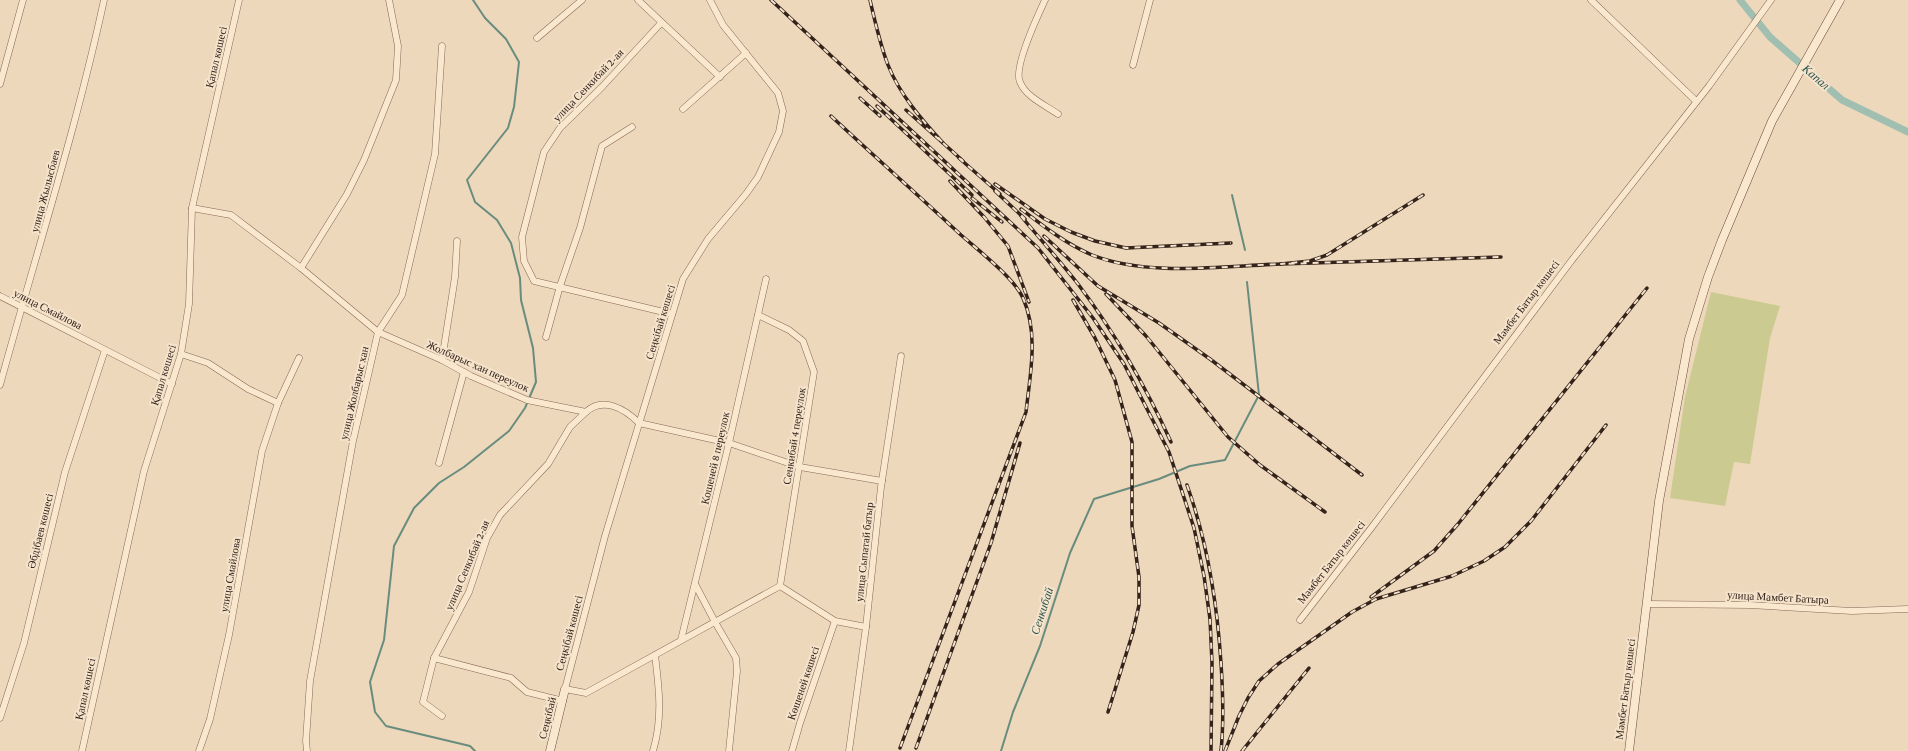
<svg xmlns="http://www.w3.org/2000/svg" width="1908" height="751" font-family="'Crimson Pro',serif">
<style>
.green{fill:#cbca90}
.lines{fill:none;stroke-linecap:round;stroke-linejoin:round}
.stream{stroke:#688c7e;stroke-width:2}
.canal{stroke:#a0bfb1;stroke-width:7}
.street-casing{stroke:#856855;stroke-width:7}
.secondary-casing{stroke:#664a39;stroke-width:9}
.street{stroke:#f9e7ce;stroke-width:6}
.secondary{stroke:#f9e7ce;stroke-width:8}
.rail-casing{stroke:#34231b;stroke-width:3.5}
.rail{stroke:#f5e3cb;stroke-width:2;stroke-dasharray:6;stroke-linecap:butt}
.labels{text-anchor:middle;stroke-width:4;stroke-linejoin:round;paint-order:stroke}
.street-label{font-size:11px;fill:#34231b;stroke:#f5e3cb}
.water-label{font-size:12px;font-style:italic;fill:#29544c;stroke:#f5e3cb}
</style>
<rect width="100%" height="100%" fill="#eed8bc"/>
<polygon class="green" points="1711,292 1780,306 1770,338 1750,464 1734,462 1725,506 1670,498 1685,397"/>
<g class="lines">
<g class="stream">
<polyline points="473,0 485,18 506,39 519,62 514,107 508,128 467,180 475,202 497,220 511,243 520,278 521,300 533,348 536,382 525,408 509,431 464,467 439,483 414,508 394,546 384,640 370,682 375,712 386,726 470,746 475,751"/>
<polyline points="1232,195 1245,250"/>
<polyline points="1001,751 1013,712 1040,646 1070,553 1094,499 1159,479 1190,466 1225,460 1259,395 1247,282"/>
</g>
<polyline class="canal" points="1740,0 1770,37 1842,100 1908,132"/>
<defs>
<g id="street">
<polyline points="638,0 720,77"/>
<polyline points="710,0 723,25 778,93 783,111 779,132 758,177 746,194 708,239 683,279 605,536 565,689 586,693 780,586"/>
<path d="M1045,0C1038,15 1013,68 1020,82C1026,97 1045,105 1058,114"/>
<polyline points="1591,0 1696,101"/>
<polyline points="661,23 602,87 560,128 544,152 522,237 524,261 534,281 672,314"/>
<polyline points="537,38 582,0"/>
<polyline points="1133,65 1150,0"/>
<polyline points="0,84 23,0"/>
<polyline points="683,109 746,53"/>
<path d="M192,208L231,215L301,268L378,332L442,360L471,376L527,400L586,412C603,396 625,409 639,423L729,443L800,467L882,481"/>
<polyline points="301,268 347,194 364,160 396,80 398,46 389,0"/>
<polyline points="0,296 172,384"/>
<polyline points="758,315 789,330 803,341 814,372 780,586 835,621 866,627"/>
<polyline points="546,337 560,286 580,228 602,146 632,127"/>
<polyline points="181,354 208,363 248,389 278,403"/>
<polyline points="442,360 455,277 457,241"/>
<path d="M0,385C35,257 76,130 104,0"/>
<polyline points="439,463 464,372"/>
<polyline points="695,584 715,622 736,658 737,671 729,751"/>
<polyline points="1647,604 1750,605 1852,611 1908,609"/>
<polyline points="1300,620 1372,527 1572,260 1709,86 1771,0"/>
<polyline points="681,640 729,443 766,279"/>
<polyline points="434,658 511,678 527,692 563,701"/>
<polyline points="442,716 423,702 434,658 469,592 487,538 500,515 548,464 570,427 586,412"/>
<polyline points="0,718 24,643 65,472 105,350"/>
<polyline points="82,751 144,471 181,354 189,304 192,208 239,0"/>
<polyline points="199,751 210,719 229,635 262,451 278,403 299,358"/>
<polyline points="307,751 306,741 310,681 353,441 378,332 402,295 435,154 442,46"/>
<path d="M653,751C663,718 659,688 655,655"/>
<polyline points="792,751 800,723 835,621"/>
<polyline points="849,751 866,627 881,487 901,356"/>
</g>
<g id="secondary">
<polyline points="550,751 565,689"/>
<polyline points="1629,751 1659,501 1689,339 1708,277 1722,240 1772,121 1840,0"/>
</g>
</defs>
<use href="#street" class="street-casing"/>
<use href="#secondary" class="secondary-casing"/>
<use href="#street" class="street"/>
<use href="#secondary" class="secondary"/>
<defs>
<g id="rail">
<polyline points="771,0 1038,248 1093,318 1124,364 1169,452 1194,528 1204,576 1210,619 1212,663 1211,751"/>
<path d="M870,0C875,22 880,44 888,65C900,95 922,120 943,143L906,110"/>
<polyline points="860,98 880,116"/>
<polyline points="877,106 972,195"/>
<path d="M831,116C874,156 918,195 961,235C978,250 1014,278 1023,298C1039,334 1030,375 1026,412L900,748"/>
<polyline points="943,143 963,161"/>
<polyline points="959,158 1000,194"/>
<polyline points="950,181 984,217 1008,246 1029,302"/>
<polyline points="995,184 1045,219 1071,232 1095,241 1126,248 1231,243"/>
<polyline points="995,191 1025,219"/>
<polyline points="1423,195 1327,255 1310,261 1281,264 1501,257"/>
<polyline points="972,198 1002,222"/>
<path d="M1021,209C1043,226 1066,244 1092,255C1147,277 1222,266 1281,264"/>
<path d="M1021,216C1040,239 1060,261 1078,284C1115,333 1146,387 1171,442"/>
<polyline points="1044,236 1098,286 1159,323 1210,359 1362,475"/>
<polyline points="1106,294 1146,336 1228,437 1260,465 1325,512"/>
<polyline points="1073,300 1095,338 1115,380 1132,442 1132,526 1139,577 1139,605 1133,632 1108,712"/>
<path d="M1187,485C1208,544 1217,601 1221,663C1223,693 1224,722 1221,751"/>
<polyline points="1371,597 1434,551 1458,524 1647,288"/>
<polyline points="916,748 991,543 1020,443"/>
<polyline points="1225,751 1239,716 1248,698 1259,681 1278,664 1352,612 1376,599 1452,576 1484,561 1505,547 1531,521 1606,425"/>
<polyline points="1242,751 1309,668"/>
</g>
</defs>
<use href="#rail" class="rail-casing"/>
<use href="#rail" class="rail"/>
</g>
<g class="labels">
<g class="street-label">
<text transform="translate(216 57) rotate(-77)" y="4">Қапал көшесі</text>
<text transform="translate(588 85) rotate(-46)" y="4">улица Сенкибай 2-ая</text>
<text transform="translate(45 191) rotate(-75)" y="4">улица Жылысбаев</text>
<text transform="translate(1526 302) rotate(-53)" y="4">Мәмбет Батыр көшесі</text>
<text transform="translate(48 309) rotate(27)" y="4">улица Смайлова</text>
<text transform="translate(660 322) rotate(-73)" y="4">Сеңкібай көшесі</text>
<text transform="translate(478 366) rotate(24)" y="4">Жолбарыс хан переулок</text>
<text transform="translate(163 375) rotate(-73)" y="4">Қапал көшесі</text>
<text transform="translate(354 393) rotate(-77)" y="4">улица Жолбарыс хан</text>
<text transform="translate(794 436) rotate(-81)" y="4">Сенкибай 4 переулок</text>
<text transform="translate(715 458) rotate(-77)" y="4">Кошеней 8 переулок</text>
<text transform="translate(40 531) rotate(-76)" y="4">Әбдібаев көшесі</text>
<text transform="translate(864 552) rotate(-84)" y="4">улица Сыпатай батыр</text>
<text transform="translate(1331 562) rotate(-52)" y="4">Мәмбет Батыр көшесі</text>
<text transform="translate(467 565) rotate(-67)" y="4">улица Сенкибай 2-ая</text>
<text transform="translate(230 575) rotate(-80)" y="4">улица Смайлова</text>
<text transform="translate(1778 597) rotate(3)" y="4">улица Мамбет Батыра</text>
<text transform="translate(569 633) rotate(-75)" y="4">Сеңкібай көшесі</text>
<text transform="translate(803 683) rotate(-71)" y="4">Көшеней көшесі</text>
<text transform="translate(85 689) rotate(-78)" y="4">Қапал көшесі</text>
<text transform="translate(1625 689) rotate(-83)" y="4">Мәмбет Батыр көшесі</text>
<text transform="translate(547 718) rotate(-76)" y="4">Сеңкібай</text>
</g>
<g class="water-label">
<text transform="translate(1816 77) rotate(41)" y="4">Капал</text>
<text transform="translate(1042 611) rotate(-72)" y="4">Сенкибай</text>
</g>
</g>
</svg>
